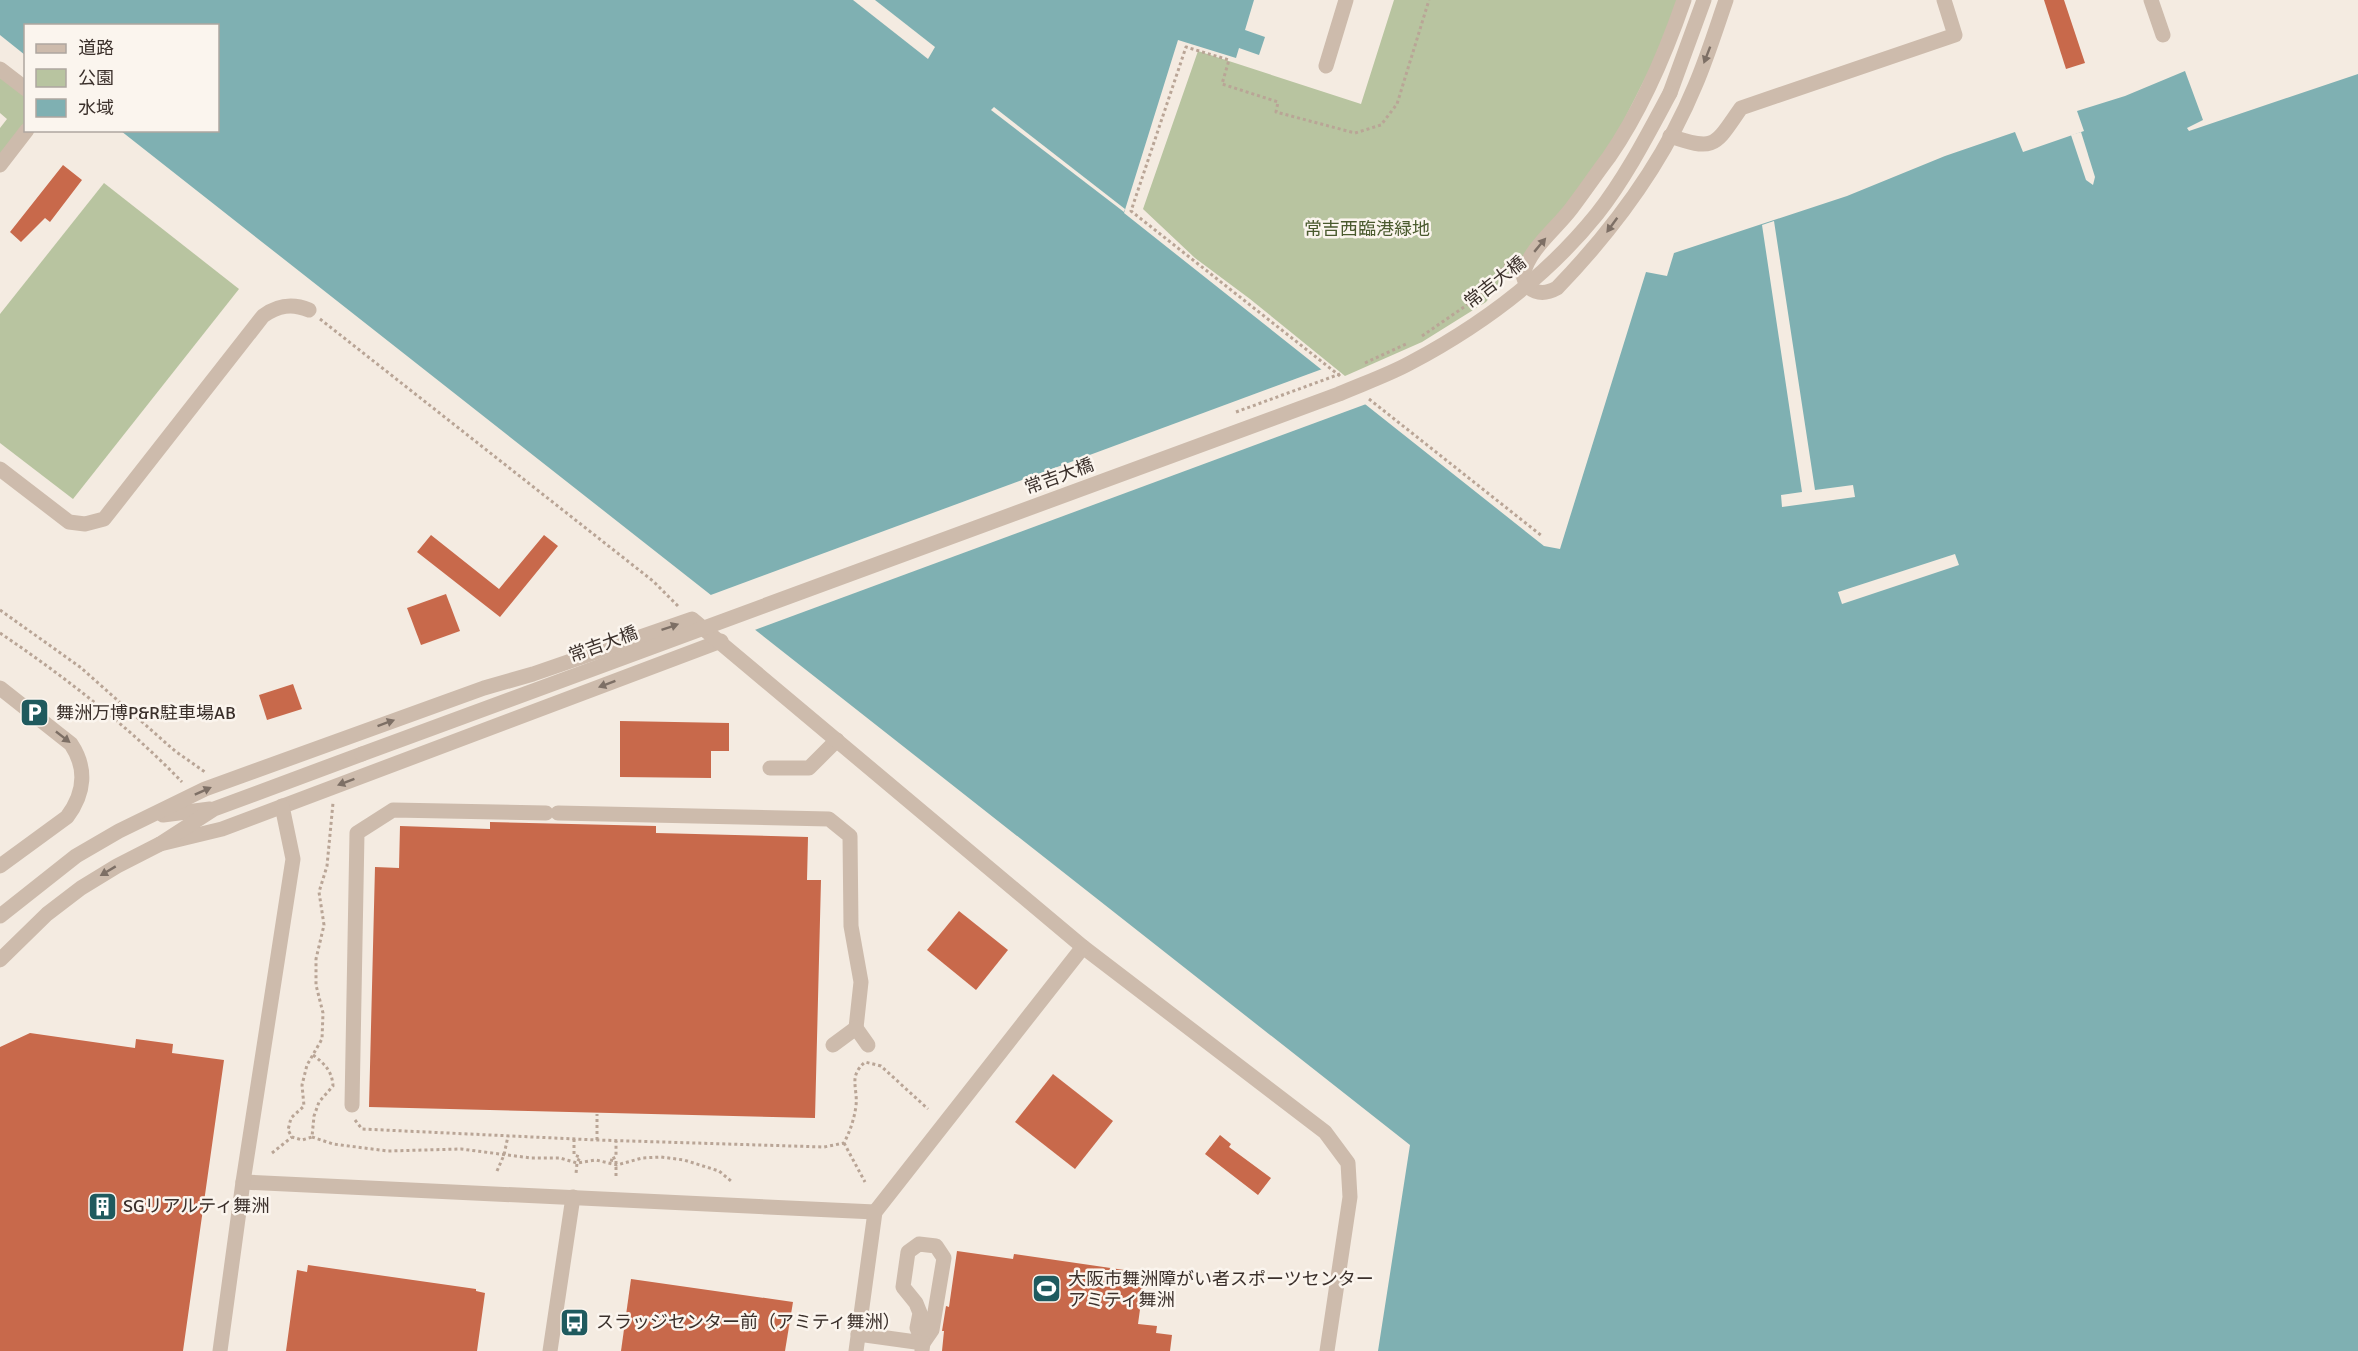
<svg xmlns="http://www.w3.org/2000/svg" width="2358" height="1351" font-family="Signika,'Noto Sans JP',sans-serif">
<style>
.green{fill:#b8c4a0}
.water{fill:#7fb0b2}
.pier{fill:#f4ebe1}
.building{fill:#c8694b}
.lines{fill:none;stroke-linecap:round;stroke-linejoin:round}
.path{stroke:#b9a596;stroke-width:3;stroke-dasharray:3 3;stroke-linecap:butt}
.minor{stroke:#cdbbac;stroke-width:15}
.path-bridge{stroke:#b9a596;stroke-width:3;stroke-dasharray:3 3;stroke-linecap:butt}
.minor-bridge{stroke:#cdbbac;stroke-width:15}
.oneway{fill:#7d6f65}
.labels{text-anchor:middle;stroke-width:5;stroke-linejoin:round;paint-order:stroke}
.park-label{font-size:18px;fill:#4a5a2e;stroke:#fbf5ee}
.street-label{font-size:18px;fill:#3b302b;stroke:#fbf5ee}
.poi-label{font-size:18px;fill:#3b302b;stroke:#fbf5ee;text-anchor:start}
</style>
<rect width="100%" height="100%" fill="#f4ebe1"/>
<g class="green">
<polygon points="1394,0 1680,0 1671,27 1618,132 1584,183 1486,302 1422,342 1345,376 1250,299 1195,258 1143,209 1198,51 1361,104"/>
<polygon points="0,76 26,96 25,128 0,160 0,128 7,119 0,113"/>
<polygon points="104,183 239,289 73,499 0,443 0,314"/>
</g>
<polygon class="water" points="0,0 1254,0 1245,30 1265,37 1259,55 1239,48 1236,58 1178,40 1124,213 1544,546 1560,549 1646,272 1667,276 1674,253 1847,196 1945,156 2015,132 2023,152 2084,131 2077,111 2125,96 2185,71 2203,120 2187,128 2189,131 2358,74 2358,1351 1378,1351 1410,1145 121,131 218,130 218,26 26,26 25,55 0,35"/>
<g class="pier">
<polygon points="853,0 875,0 935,47 928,59"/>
<polygon points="994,107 1125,209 1124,212 991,110"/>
<polygon points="2081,132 2095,177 2093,185 2086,180 2071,135"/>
<polygon points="1774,221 1815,490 1853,485 1855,497 1782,507 1781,495 1802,492 1762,225"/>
<polygon points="1325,368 1369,403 752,631 708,596"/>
<polygon points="1955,554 1959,565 1842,604 1838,592"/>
</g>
<g class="building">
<polygon points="2044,0 2064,0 2085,63 2066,69"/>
<polygon points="63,165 82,180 50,222 45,218 21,242 10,232"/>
<polygon points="431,535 499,589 544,535 558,546 500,617 417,552"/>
<polygon points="446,594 460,631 421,645 407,608"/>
<polygon points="293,684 302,709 267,720 259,695"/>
<polygon points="620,721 729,723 729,751 711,751 711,778 620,777"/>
<polygon points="490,822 656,826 656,833 808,837 807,880 821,880 815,1118 369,1107 375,867 399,868 400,826 490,829"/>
<polygon points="959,911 1008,950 976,990 927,950"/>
<polygon points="30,1033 135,1048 136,1039 173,1044 172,1053 224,1060 183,1351 0,1351 0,1047"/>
<polygon points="1053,1074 1113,1121 1075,1169 1015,1122"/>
<polygon points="1220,1135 1231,1144 1229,1147 1271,1178 1258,1195 1205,1154"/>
<polygon points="957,1251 1013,1259 1014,1254 1145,1273 1138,1324 1157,1326 1156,1333 1172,1335 1170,1351 942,1351 944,1331 942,1331 946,1306 949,1307"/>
<polygon points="308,1265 476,1289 476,1291 485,1293 477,1351 286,1351 297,1270 307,1272"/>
<polygon points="631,1279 793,1302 785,1351 621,1351"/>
</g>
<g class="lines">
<g class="path">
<polyline points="1477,298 1509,261"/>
<polyline points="320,319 653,581 678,606"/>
<polyline points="1340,376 1131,211 1186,47 1229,60 1222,84 1278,102 1276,112 1355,133 1381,125 1397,104 1429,0"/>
<polyline points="1369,399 1542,536"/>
<polyline points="0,610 80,667 175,751 205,772"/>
<path d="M0,633C65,677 127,725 182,782"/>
<path d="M313,1055C325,1064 332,1071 333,1086L319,1102L314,1116L312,1137L302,1140L292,1137L288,1130L291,1118L304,1106L302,1085L307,1065L322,1039L323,1013L316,985V959L324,925L319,892L327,866L333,803"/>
<path d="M355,1120L362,1129L597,1140L824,1147L844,1143C850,1131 854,1120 856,1106C858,1087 848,1077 865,1062L881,1066L928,1109"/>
<polyline points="312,1137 333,1144 388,1151 461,1149 531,1158 560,1158 577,1163 596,1160 617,1165 642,1158 661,1157 684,1160 719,1171 731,1181"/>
<polyline points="574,1139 574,1155 580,1157 577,1163 576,1174"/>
<polyline points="597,1140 597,1114"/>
<polyline points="844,1143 865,1182"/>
<polyline points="272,1153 292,1137"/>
<polyline points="497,1171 504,1155 508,1136"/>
<polyline points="616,1176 616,1161 610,1160 616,1157 616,1141"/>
</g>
<g class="minor">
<path d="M1684,0C1666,52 1640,112 1609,157C1596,174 1584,192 1571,209C1555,230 1529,249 1523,275C1527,292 1541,297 1557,288C1613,230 1664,161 1695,86C1707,58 1716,29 1726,0"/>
<polyline points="2151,0 2163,35"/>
<polyline points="1326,66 1346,0"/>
<polyline points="0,69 26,89"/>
<polyline points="1670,93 1704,0"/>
<path d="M1670,136C1716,152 1715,145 1741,108L1955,35L1944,0"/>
<polyline points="0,165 27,130"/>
<path d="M0,469L69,522L85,524L104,519L263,316C278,305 292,303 309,310"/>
<path d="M0,688L71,744C87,768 85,793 67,817L0,866"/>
<polyline points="770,768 809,768 837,740"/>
<polyline points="558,813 829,819 850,836 851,926 861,982 856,1028 833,1045"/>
<polyline points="163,815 210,809"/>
<polyline points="160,844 222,829 721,641"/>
<polyline points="0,916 76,856 119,831 205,789 484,688 533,674 692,619 1083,947 1325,1132 1348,1163 1350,1197 1327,1351"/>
<polyline points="0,960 47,914 81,888 117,866 160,844 214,809 362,754"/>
<polyline points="856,1028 868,1045"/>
<polyline points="352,1105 357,833 393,810 546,813"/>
<polyline points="243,1182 875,1212"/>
<polygon points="919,1244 936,1246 944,1258 932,1330 923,1343 917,1328 920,1313 916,1303 903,1287 908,1252"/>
<polyline points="858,1334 923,1343 922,1350"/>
<polyline points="220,1351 243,1182 293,859 282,806"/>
<polyline points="550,1351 573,1197"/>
<polyline points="856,1351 875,1212 1083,947"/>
</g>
<g class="path-bridge">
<polyline points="1422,336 1477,298"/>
<polyline points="1365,363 1408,343"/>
<polyline points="1236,412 1340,374"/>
</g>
<path class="minor-bridge" d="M362,754L1339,394C1362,384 1388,375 1410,363C1480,326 1547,276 1597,214C1626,177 1648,134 1670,93"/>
</g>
<defs><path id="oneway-solid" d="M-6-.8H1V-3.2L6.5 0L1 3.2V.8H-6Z" transform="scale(1.5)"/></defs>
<g class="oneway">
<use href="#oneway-solid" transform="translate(1707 55) rotate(111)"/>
<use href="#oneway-solid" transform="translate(1612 225) rotate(126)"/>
<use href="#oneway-solid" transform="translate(1540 245) rotate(-50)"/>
<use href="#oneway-solid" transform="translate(670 627) rotate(-19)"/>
<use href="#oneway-solid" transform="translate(607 684) rotate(159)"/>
<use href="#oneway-solid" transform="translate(386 723) rotate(-20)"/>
<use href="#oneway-solid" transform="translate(63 737) rotate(38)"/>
<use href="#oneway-solid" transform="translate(346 782) rotate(159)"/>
<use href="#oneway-solid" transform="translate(203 791) rotate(-24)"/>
<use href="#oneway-solid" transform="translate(108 871) rotate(149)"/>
</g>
<defs>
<symbol id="parking-square" viewBox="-11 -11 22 22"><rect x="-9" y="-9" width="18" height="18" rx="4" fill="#1f5a5e" stroke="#fbf5ee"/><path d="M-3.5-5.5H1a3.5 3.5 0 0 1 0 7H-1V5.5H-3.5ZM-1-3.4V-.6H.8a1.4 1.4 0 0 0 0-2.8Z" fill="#fff"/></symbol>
<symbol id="building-square" viewBox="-11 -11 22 22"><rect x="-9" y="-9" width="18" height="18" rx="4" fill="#1f5a5e" stroke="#fbf5ee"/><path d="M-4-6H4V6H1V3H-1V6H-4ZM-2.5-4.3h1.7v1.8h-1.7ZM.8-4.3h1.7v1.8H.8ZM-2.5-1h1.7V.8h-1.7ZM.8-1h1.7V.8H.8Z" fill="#fff"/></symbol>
<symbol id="stadium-square" viewBox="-11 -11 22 22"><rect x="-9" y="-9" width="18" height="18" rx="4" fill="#1f5a5e" stroke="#fbf5ee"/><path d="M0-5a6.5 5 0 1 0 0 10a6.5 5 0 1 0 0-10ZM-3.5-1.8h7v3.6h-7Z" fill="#fff"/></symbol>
<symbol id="bus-square" viewBox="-11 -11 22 22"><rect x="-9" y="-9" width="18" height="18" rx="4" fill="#1f5a5e" stroke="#fbf5ee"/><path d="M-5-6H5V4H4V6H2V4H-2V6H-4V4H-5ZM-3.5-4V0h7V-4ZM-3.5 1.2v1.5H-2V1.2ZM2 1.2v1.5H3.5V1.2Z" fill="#fff"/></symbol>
</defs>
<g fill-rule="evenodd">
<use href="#parking-square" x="18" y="696" width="33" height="33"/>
<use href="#building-square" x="86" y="1190" width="33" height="33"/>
<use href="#stadium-square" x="1030" y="1272" width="33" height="33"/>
<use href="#bus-square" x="558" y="1306" width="33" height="33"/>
</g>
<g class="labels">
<g class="park-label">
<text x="1367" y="235">常吉西臨港緑地</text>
</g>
<g class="street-label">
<text transform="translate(1495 282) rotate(-38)" y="6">常吉大橋</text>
<text transform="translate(1059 476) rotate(-20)" y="6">常吉大橋</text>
<text transform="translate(603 644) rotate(-20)" y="6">常吉大橋</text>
</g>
<g class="poi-label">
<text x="56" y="719">舞洲万博P&amp;R駐車場AB</text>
<text x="123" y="1212">SGリアルティ舞洲</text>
<text x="1068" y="1285">大阪市舞洲障がい者スポーツセンター<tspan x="1068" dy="21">アミティ舞洲</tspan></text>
<text x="596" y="1328">スラッジセンター前（アミティ舞洲）</text>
</g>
</g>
<rect x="24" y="24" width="195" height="108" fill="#fbf5ee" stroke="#aea6a0" stroke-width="1.5"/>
<rect x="36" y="44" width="30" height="9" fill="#cdbbac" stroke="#aea6a0" stroke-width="1.5"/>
<text x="78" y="54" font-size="18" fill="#3b302b">道路</text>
<rect x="36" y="69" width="30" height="18" fill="#b8c4a0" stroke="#aea6a0" stroke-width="1.5"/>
<text x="78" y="84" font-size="18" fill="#3b302b">公園</text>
<rect x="36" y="99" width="30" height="18" fill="#7fb0b2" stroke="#aea6a0" stroke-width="1.5"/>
<text x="78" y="114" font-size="18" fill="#3b302b">水域</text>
</svg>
